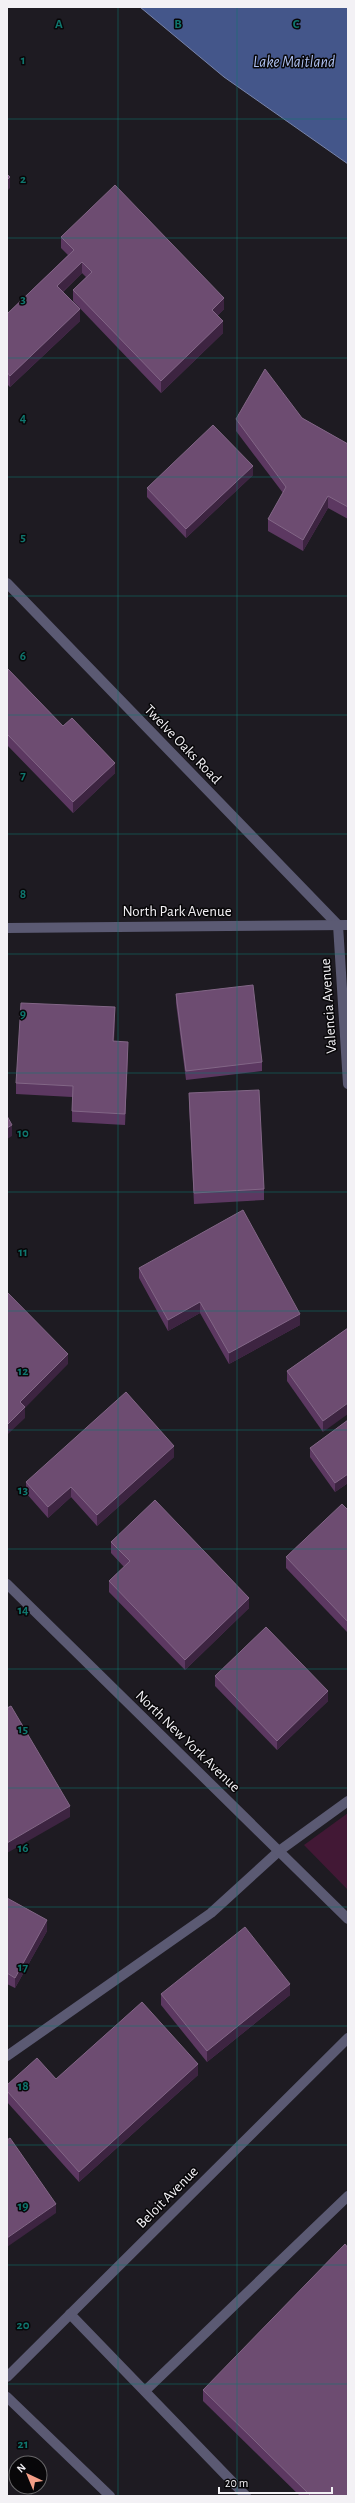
<svg xmlns="http://www.w3.org/2000/svg" width="355" height="2503" font-family="'Alegreya Sans',sans-serif">
<style>
.green{fill:#421835}
.water{fill:#44568a;stroke:#7884aa}
.lines{fill:none;stroke-linecap:round;stroke-linejoin:round}
.service{stroke:#5b5a73;stroke-width:10}
.minor{stroke:#5b5a73;stroke-width:10}
.tertiary{stroke:#5b5a73;stroke-width:10}
.wall{fill:#5c3861}
.shaded-wall{fill:#3d2441}
.building{fill:#6d4c71;stroke:#826686}
.grid{fill:none;stroke:#0f766e;stroke-width:1;stroke-opacity:0.55}
.labels{text-anchor:middle;stroke-width:3;stroke-linejoin:round;paint-order:stroke}
.street-label{font-size:15px;fill:#f3f1f5;stroke:#080709}
.water-label{font-size:16px;font-style:italic;fill:#aec0f0;stroke:#080709}
.grid-label{font-size:13px;text-anchor:middle;font-weight:bold;fill:#0f766e;stroke:#080709;stroke-width:3;stroke-linejoin:round;paint-order:stroke}
</style>
<rect width="100%" height="100%" fill="#1e1b22"/>
<polygon class="green" points="348,1813 348,1890 304,1845"/>
<polygon class="water" points="140,7 348,7 348,164 224,77"/>
<g class="lines">
<g class="service">
<polyline points="7,2056 211,1913 279,1851"/>
<polyline points="70,2314 246,2496"/>
<polyline points="145,2391 348,2196"/>
<polyline points="7,2397 110,2496"/>
</g>
<g class="minor">
<polyline points="7,583 338,925 348,1084"/>
<polyline points="279,1851 348,1801"/>
<polyline points="7,2377 348,2038"/>
</g>
<g class="tertiary">
<polyline points="7,928 348,925"/>
<polyline points="7,1584 348,1919"/>
</g>
</g>
<g class="wall">
<polygon points="61,237 224,309 217,316 223,333 161,393 73,301 73,290 86,277 82,273 63,292 80,321 10,387 7,384 7,314 68,255 61,248"/>
<polygon points="302,418 348,444 348,519 328,508 303,551 268,531 268,519 283,493 236,431 236,419"/>
<polygon points="253,475 186,538 147,497 147,488"/>
<polygon points="7,668 63,726 115,773 73,813 7,745"/>
<polygon points="176,994 262,1062 262,1071 186,1080 176,1003"/>
<polygon points="115,1018 114,1041 128,1052 125,1125 72,1122 72,1097 16,1094 16,1083"/>
<polygon points="189,1093 264,1189 264,1200 194,1204 189,1104"/>
<polygon points="139,1268 300,1325 229,1364 200,1313 168,1331 139,1278"/>
<polygon points="348,1328 323,1432 287,1381 287,1371"/>
<polygon points="348,1420 348,1483 335,1492 310,1457 310,1448"/>
<polygon points="174,1457 97,1526 71,1497 48,1518 26,1493 26,1482"/>
<polygon points="348,1510 348,1633 286,1568 286,1557"/>
<polygon points="111,1542 249,1608 185,1670 109,1592 109,1581 124,1567 111,1553"/>
<polygon points="215,1676 328,1701 277,1750 215,1686"/>
<polygon points="7,1898 47,1931 15,1988 7,1984"/>
<polygon points="161,1994 290,1995 207,2062 161,2005"/>
<polygon points="198,2075 79,2182 7,2102 7,2085"/>
<polygon points="203,2390 348,2496 300,2496 203,2401"/>
</g>
<g class="shaded-wall">
<polygon points="10,177 10,188 7,191 7,180"/>
<polygon points="82,262 82,273 57,297 57,286"/>
<polygon points="224,298 224,309 212,321 212,310"/>
<polygon points="80,309 80,321 10,387 10,376"/>
<polygon points="223,321 223,333 161,393 161,381"/>
<polygon points="253,466 253,475 186,538 186,529"/>
<polygon points="328,496 328,508 303,551 303,540"/>
<polygon points="115,763 115,773 73,813 73,802"/>
<polygon points="115,1007 115,1018 113,1052 113,1041"/>
<polygon points="128,1042 128,1052 125,1125 125,1114"/>
<polygon points="12,1125 12,1136 7,1139 7,1128"/>
<polygon points="200,1302 200,1313 168,1331 168,1320"/>
<polygon points="300,1314 300,1325 229,1364 229,1353"/>
<polygon points="68,1354 68,1364 25,1408 25,1418 7,1435 7,1425 20,1402"/>
<polygon points="348,1403 348,1414 323,1432 323,1421"/>
<polygon points="174,1446 174,1457 97,1526 97,1515"/>
<polygon points="348,1474 348,1483 335,1492 335,1483"/>
<polygon points="71,1487 71,1497 48,1518 48,1507"/>
<polygon points="249,1598 249,1608 185,1670 185,1660"/>
<polygon points="328,1691 328,1701 277,1750 277,1741"/>
<polygon points="70,1806 70,1817 7,1853 7,1843"/>
<polygon points="47,1920 47,1931 15,1988 15,1978"/>
<polygon points="290,1984 290,1995 207,2062 207,2051"/>
<polygon points="198,2064 198,2075 79,2182 79,2172"/>
<polygon points="56,2204 56,2213 7,2247 7,2238"/>
</g>
<g class="building">
<polygon points="7,174 10,177 7,180"/>
<polygon points="115,185 224,298 212,310 223,321 161,381 73,290 92,272 82,262 57,286 80,309 10,376 7,372 7,314 74,250 61,237"/>
<polygon points="265,369 302,418 348,444 348,507 328,496 303,540 268,519 286,487 236,419"/>
<polygon points="213,425 253,466 186,529 147,488"/>
<polygon points="7,668 63,726 72,718 115,763 73,802 7,734"/>
<polygon points="253,985 262,1062 186,1071 176,994"/>
<polygon points="21,1003 115,1007 113,1041 128,1042 125,1114 72,1111 73,1086 16,1083"/>
<polygon points="259,1090 264,1189 194,1193 189,1093"/>
<polygon points="7,1116 12,1125 7,1128"/>
<polygon points="243,1210 300,1314 229,1353 200,1302 168,1320 139,1268"/>
<polygon points="7,1292 68,1354 20,1402 25,1407 7,1425"/>
<polygon points="348,1328 348,1403 323,1421 287,1371"/>
<polygon points="126,1392 174,1446 97,1515 71,1487 48,1507 26,1482"/>
<polygon points="348,1420 348,1474 335,1483 310,1448"/>
<polygon points="155,1500 249,1598 185,1660 109,1581 130,1561 111,1542"/>
<polygon points="342,1504 348,1510 348,1622 286,1557"/>
<polygon points="266,1627 328,1691 277,1741 215,1676"/>
<polygon points="11,1706 70,1806 7,1843 7,1708"/>
<polygon points="7,1898 47,1920 15,1978 7,1973"/>
<polygon points="245,1927 290,1984 207,2051 161,1994"/>
<polygon points="142,2002 198,2064 79,2172 7,2091 7,2085 37,2058 56,2079"/>
<polygon points="10,2138 56,2204 7,2238 7,2140"/>
<polygon points="345,2244 348,2248 348,2496 311,2496 203,2390"/>
</g>
<path class="grid" d="M118,7V2496M237,7V2496M7,119H348M7,238H348M7,358H348M7,477H348M7,596H348M7,715H348M7,834H348M7,954H348M7,1073H348M7,1192H348M7,1311H348M7,1430H348M7,1549H348M7,1669H348M7,1788H348M7,1907H348M7,2026H348M7,2145H348M7,2265H348M7,2384H348"/>
<g class="labels">
<g class="street-label">
<text transform="translate(183 744) rotate(46)" y="5">Twelve Oaks Road</text>
<text x="177" y="916">North Park Avenue</text>
<text transform="translate(328 1006) rotate(-94)" y="5">Valencia Avenue</text>
<text transform="translate(188 1741) rotate(44)" y="5">North New York Avenue</text>
<text transform="translate(167 2197) rotate(-45)" y="5">Beloit Avenue</text>
</g>
<g class="water-label">
<text x="294" y="67">Lake Maitland</text>
</g>
</g>
<g class="grid-label">
<text x="59" y="28">A</text>
<text x="178" y="28">B</text>
<text x="296" y="28">C</text>
<text x="23" y="64">1</text>
<text x="23" y="183">2</text>
<text x="23" y="303">3</text>
<text x="23" y="422">4</text>
<text x="23" y="541">5</text>
<text x="23" y="660">6</text>
<text x="23" y="779">7</text>
<text x="23" y="898">8</text>
<text x="23" y="1018">9</text>
<text x="23" y="1137">10</text>
<text x="23" y="1256">11</text>
<text x="23" y="1375">12</text>
<text x="23" y="1494">13</text>
<text x="23" y="1614">14</text>
<text x="23" y="1733">15</text>
<text x="23" y="1852">16</text>
<text x="23" y="1971">17</text>
<text x="23" y="2090">18</text>
<text x="23" y="2210">19</text>
<text x="23" y="2329">20</text>
<text x="23" y="2448">21</text>
</g>
<rect width="355" height="2503" fill="none" stroke="#f3f1f5" stroke-width="16"/>
<g transform="translate(28 2475) rotate(316)"><circle r="19" fill="#080709" stroke="#666567"/>
<path d="M0-3L7 15L0 10L-7 15Z" fill="#f49e87"/>
<text y="-6" font-size="11" font-weight="bold" text-anchor="middle" fill="#f3f1f5">N</text>
</g>
<path d="M219 2487v6h113v-6" fill="none" stroke="#f3f1f5" stroke-width="2"/>
<text x="225" y="2487" font-size="12" fill="#f3f1f5" stroke="#080709" stroke-width="3" paint-order="stroke">20 m</text>
</svg>
